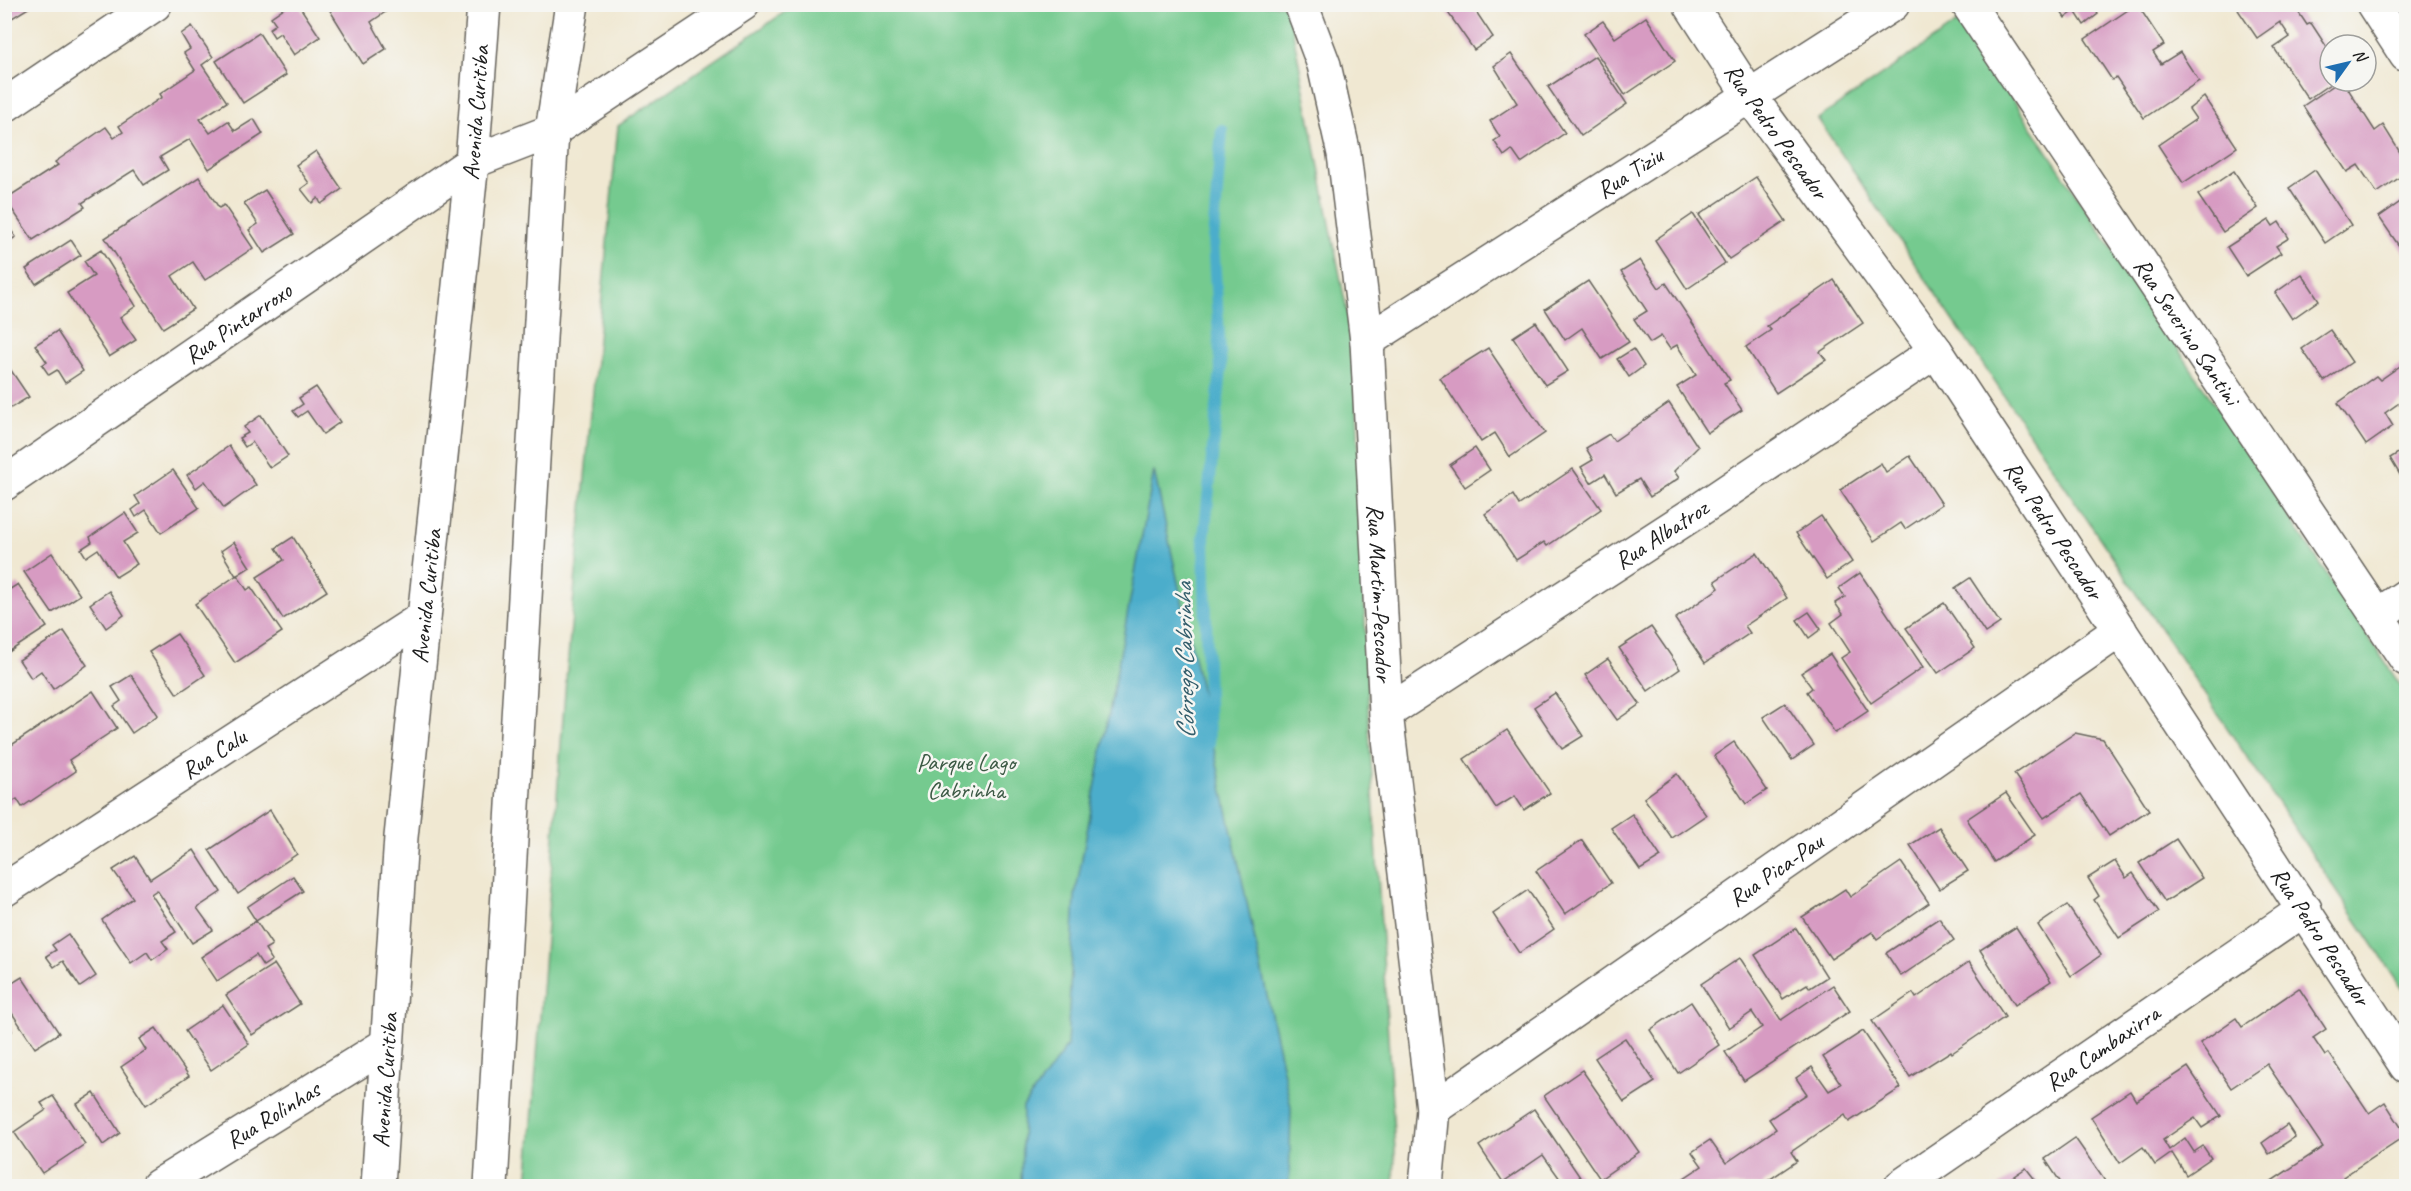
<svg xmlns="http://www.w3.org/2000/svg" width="2411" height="1191" font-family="Caveat,sans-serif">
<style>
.green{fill:#74ca8f;stroke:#487356;stroke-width:1.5}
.water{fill:#4cadcb;stroke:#346474;stroke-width:1.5}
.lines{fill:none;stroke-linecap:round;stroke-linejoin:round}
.stream{stroke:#4cadcb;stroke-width:12}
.building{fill:#d79bc2}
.minor-casing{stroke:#66635c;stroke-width:36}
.minor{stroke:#fff;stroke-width:33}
.labels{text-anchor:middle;stroke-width:5;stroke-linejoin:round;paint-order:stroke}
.street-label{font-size:24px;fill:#1c1c1c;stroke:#f6f6f2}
.park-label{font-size:24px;fill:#3b5944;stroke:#f6f6f2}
.water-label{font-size:26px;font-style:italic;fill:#325d6b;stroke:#f6f6f2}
</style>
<rect width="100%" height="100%" fill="#f6f6f2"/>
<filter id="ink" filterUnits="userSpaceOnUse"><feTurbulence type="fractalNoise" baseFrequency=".0167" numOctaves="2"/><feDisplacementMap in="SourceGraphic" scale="12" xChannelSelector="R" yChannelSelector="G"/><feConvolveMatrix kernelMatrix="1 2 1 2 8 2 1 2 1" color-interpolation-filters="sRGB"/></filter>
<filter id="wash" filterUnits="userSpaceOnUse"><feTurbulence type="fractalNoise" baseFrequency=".008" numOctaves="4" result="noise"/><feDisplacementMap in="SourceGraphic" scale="24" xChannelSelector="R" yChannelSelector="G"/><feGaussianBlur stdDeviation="1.35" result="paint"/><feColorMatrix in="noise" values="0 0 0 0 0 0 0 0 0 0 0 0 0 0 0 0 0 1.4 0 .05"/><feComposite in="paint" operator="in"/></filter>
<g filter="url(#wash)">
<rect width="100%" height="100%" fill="#f0e8d2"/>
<g class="green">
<polygon points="795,5 1284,5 1289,12 1355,353 1369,729 1395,1150 1394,1186 527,1186 566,679 618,126"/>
<polygon points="1961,20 2406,694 2406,994 1818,119"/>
</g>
<polygon class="water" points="1154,471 1291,1107 1289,1186 1021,1186 1023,1107 1067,1046 1075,896"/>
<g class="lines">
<polyline class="stream" points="1209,745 1204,538 1221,369 1213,241 1222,130"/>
</g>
<g id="blocks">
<g class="building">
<polygon points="4,4 28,4 30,7 4,23"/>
<polygon points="290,4 298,4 320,37 294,55 280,33 274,37 269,29 276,24 271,17"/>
<polygon points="326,4 397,4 371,22 386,49 363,64"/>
<polygon points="1442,4 1471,4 1493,37 1474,50"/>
<polygon points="2056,4 2092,4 2098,14 2084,25 2075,11 2065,18"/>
<polygon points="2137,4 2164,45 2153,52 2161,64 2180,52 2199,81 2144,118 2116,77 2112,80 2085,39"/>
<polygon points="2246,4 2293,4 2307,25 2311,23 2330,52 2330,81 2334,81 2308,99 2274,48 2290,37 2280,22 2257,38 2238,10"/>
<polygon points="1646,17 1675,61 1625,95 1584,34 1603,21 1615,38"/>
<polygon points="192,26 213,57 202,65 227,102 200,119 210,133 228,121 235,131 254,119 263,134 209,169 190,139 160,157 168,170 144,185 134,170 82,203 85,207 33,240 5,199 58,165 55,162 106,127 114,138 123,132 119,126 162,97 160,94 195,70 184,53 190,49 181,34"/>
<polygon points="259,33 286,75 243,103 216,61"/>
<polygon points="1511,54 1565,133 1521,163 1512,150 1504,156 1494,141 1500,137 1490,121 1517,103 1494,66"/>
<polygon points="1595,56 1627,104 1581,136 1548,87"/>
<polygon points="2340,81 2343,81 2375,131 2383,125 2406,162 2406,173 2377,193 2358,165 2347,172 2303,106"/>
<polygon points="2204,97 2237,147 2183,183 2158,145 2196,119 2189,109"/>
<polygon points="316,151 342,189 321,204 318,198 312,203 301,189 309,183 296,165"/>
<polygon points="2315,170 2351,225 2325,243 2289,188"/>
<polygon points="2234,171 2258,208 2223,232 2198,195"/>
<polygon points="199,177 219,208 224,205 253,248 205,280 193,262 172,276 193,309 163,328 105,238"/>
<polygon points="1756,177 1786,221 1729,259 1699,215"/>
<polygon points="265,190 294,234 264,253 249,230 258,224 244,203"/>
<polygon points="2406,198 2406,256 2379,217"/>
<polygon points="1693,214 1725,263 1687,289 1655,240"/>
<polygon points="2269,220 2273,226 2279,222 2289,238 2276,246 2281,253 2246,276 2227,247"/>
<polygon points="4,221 16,237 4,244"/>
<polygon points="71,240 81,255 36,284 26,269"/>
<polygon points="101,250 136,306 120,317 136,340 109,357 67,293 94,276 84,261"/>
<polygon points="1640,260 1659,288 1666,283 1730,380 1724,383 1742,410 1707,433 1677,387 1696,375 1677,345 1670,349 1661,336 1650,343 1634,319 1647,311 1621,272"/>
<polygon points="2302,274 2319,300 2292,319 2275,293"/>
<polygon points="1834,280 1863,323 1820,352 1826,360 1776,393 1746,347 1771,330 1767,326"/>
<polygon points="1588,281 1629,342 1602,359 1582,328 1565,340 1545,309"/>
<polygon points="1536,322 1568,371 1545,385 1513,337"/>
<polygon points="2330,330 2352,362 2324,381 2302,349"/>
<polygon points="57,331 83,371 65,383 57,370 49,375 42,365 47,362 35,345"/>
<polygon points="1488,348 1545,433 1510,457 1495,433 1481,442 1440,378"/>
<polygon points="1633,349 1644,366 1629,377 1617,359"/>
<polygon points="4,360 29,397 4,412"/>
<polygon points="2403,364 2406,369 2406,398 2385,413 2393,426 2366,445 2338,403 2376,376 2380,380"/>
<polygon points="316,387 340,422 323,434 307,411 298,417 293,411 303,404 299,398"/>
<polygon points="1669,403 1698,447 1674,471 1679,478 1650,497 1639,479 1616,493 1605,474 1591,483 1581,467 1593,460 1586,448 1609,434 1614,441"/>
<polygon points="261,415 288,456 270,468 252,442 245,447 239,438 248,433 244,427"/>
<polygon points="229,446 256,485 224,508 205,481 196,488 187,475"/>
<polygon points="1475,448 1490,470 1465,487 1450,465"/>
<polygon points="2406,448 2406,485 2390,458"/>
<polygon points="1910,456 1942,504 1905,529 1901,523 1874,541 1840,490 1881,463 1886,472"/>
<polygon points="1573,469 1601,509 1547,546 1544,542 1516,560 1485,514 1513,495 1519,505"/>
<polygon points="173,470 199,508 161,533 146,510 136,517 132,510 140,504 135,496"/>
<polygon points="125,513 138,533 123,542 137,564 116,577 98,549 86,557 81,549 92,542 90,537"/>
<polygon points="1821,516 1852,562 1827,579 1796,533"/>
<polygon points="293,537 327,591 283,619 257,577 284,560 276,548"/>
<polygon points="234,542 250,567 236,576 221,551"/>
<polygon points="52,553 80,595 52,613 24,572"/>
<polygon points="1757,553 1787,598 1745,626 1750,633 1705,663 1675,619 1719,588 1715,581"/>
<polygon points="1860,573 1923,667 1871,703 1841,658 1850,652 1831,623 1843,614 1835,603 1845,597 1839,588"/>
<polygon points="237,575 247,590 251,587 282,632 235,663 195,604"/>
<polygon points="1970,578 2000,623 1985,633 1955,588"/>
<polygon points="18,584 47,627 4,655 4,593"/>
<polygon points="109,591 124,615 106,628 90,604"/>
<polygon points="1944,603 1975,648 1938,673 1906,628"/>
<polygon points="1809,612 1821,629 1809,638 1797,620"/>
<polygon points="1651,627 1680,669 1648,691 1619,648"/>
<polygon points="64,631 87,665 53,689 41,671 31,678 19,660"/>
<polygon points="177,634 205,675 177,694 149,652"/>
<polygon points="1830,654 1868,711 1835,733 1807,692 1812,688 1801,673"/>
<polygon points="1608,659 1640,704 1617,720 1585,675"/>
<polygon points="131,675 158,715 132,733 114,706 121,701 112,687"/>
<polygon points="93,691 117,728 69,760 76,771 22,807 17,799 4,807 4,750"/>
<polygon points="1555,693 1583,736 1562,749 1534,707"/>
<polygon points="1785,703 1814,745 1792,760 1763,717"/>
<polygon points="1507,730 1550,793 1524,810 1515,796 1496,808 1464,759"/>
<polygon points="2075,733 2103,739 2149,810 2109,836 2081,794 2044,818 2014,774"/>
<polygon points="1734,742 1767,790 1746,804 1714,756"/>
<polygon points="1677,774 1706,815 1672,838 1644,798"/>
<polygon points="2006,793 2035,835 1994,862 1967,819"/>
<polygon points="270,810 297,854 238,894 209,850"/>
<polygon points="1632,814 1661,857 1640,870 1611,828"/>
<polygon points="1939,827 1968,871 1939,889 1910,845"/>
<polygon points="2176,839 2202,878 2165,902 2139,863"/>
<polygon points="1582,840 1611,883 1565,914 1536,871"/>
<polygon points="194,850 221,892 197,908 213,930 192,943 157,890 151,894 176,932 162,941 168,949 152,960 147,952 131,963 102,920 133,898 113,870 135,856 150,879"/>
<polygon points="2115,861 2126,878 2133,873 2159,912 2119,938 2094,900 2099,896 2088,878"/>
<polygon points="1901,862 1929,903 1877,939 1872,932 1831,959 1802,917 1845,889 1850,897"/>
<polygon points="293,876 303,891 256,921 247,907"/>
<polygon points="1528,890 1554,929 1519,953 1493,914"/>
<polygon points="2067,905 2101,955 2071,976 2038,925"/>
<polygon points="1939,918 1954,940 1901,976 1886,953"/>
<polygon points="256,921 272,945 265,949 272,960 263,966 256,955 217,981 201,957"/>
<polygon points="2016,927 2051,981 2015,1005 1980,950"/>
<polygon points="1796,928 1827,977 1810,988 1807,984 1783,999 1755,955"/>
<polygon points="68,934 96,976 80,987 63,961 54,967 46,956 56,950 52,945"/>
<polygon points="1740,958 1781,1020 1833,985 1850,1011 1744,1081 1725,1052 1762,1027 1752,1012 1729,1028 1701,984"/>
<polygon points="1969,962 2005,1017 1952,1053 1951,1051 1910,1077 1872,1021 1913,993 1916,998"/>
<polygon points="274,964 300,1004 252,1035 226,995"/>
<polygon points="22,977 59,1033 35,1048 4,1001 4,988"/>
<polygon points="2299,988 2326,1029 2313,1038 2325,1056 2329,1053 2369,1113 2385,1102 2406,1135 2343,1177 2346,1181 2338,1186 2268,1186 2267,1184 2323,1147 2267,1064 2231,1088 2200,1043 2236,1018 2242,1027"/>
<polygon points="1691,1002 1719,1045 1678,1073 1650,1030"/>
<polygon points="223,1005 249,1044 211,1070 185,1031"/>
<polygon points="4,1020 12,1031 4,1036"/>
<polygon points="156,1028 189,1076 146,1105 121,1067 146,1050 139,1039"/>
<polygon points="1863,1031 1901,1088 1849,1122 1845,1115 1791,1152 1797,1161 1760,1186 1681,1186 1678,1182 1702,1166 1692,1152 1710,1140 1726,1163 1776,1129 1769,1119 1807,1094 1796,1078 1812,1067 1829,1091 1841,1084 1823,1057"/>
<polygon points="1625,1038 1655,1082 1624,1102 1595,1058"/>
<polygon points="2188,1067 2221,1116 2202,1128 2195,1118 2163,1140 2169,1150 2185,1138 2194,1152 2203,1146 2211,1158 2186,1175 2172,1153 2155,1165 2143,1147 2120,1163 2091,1117 2130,1091 2136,1101"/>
<polygon points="1582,1070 1639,1152 1600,1179 1544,1096"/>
<polygon points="94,1093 120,1133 103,1145 77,1104"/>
<polygon points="53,1096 85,1144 42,1173 14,1132 46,1110 41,1103"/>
<polygon points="1534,1109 1586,1186 1565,1186 1543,1155 1503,1182 1479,1146"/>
<polygon points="2287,1125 2295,1137 2269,1154 2262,1143"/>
<polygon points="2075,1138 2105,1181 2097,1186 2063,1186 2045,1159"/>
<polygon points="2026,1168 2040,1186 1999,1186"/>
</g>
</g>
</g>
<g filter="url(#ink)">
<use href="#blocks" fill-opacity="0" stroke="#66635c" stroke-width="1.5"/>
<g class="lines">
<defs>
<g id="minor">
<path id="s1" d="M1301,4L1324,65L1344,154L1367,341L1386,713L1433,1109L1426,1186"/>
<path id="s2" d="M1690,4L1749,95L1936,351L2406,1066"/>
<path id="s3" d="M1968,4L2406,659"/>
<polyline points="2373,4 2406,55"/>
<polyline points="4,106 155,4"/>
<path id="s4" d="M1367,341L1893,4"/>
<path id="s5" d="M4,484L472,162L552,131L743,4"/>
<polyline points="2378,615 2406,596"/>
<path id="s6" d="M1386,713L1699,510L1936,351"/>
<path id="s7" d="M4,890L424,617"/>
<path id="s8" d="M1433,1109L2120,630"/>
<path id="s9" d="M158,1186L387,1044"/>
<path id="s10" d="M378,1186L401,837L472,162L484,4"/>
<polyline points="491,1186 552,131 572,4"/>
<path id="s11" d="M1901,1186L2305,909"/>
</g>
</defs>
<use href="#minor" class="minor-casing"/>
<use href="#minor" class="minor"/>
</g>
</g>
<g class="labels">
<g class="street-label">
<text dy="8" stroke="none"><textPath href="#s10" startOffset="1078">Avenida Curitiba</textPath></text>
<text dy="8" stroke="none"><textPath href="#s2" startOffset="154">Rua Pedro Pescador</textPath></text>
<text dy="8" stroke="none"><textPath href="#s4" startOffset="312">Rua Tiziu</textPath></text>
<text dy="8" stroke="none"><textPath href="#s5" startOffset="284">Rua Pintarroxo</textPath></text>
<text dy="8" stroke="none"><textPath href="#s3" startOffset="394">Rua Severino Santini</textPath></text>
<text dy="8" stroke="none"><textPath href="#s2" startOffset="640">Rua Pedro Pescador</textPath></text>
<text dy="8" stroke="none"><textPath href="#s6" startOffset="328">Rua Albatroz</textPath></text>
<text dy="8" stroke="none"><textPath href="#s1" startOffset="597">Rua Martim-Pescador</textPath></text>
<text dy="8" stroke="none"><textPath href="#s10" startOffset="592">Avenida Curitiba</textPath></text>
<text dy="8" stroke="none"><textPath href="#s7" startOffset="250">Rua Calu</textPath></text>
<text dy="8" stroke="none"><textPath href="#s8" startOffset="418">Rua Pica-Pau</textPath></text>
<text dy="8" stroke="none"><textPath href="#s2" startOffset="1126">Rua Pedro Pescador</textPath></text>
<text dy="8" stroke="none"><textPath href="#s11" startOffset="244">Rua Cambaxirra</textPath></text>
<text dy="8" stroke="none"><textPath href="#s10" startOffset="106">Avenida Curitiba</textPath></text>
<text dy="8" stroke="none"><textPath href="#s9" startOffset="135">Rua Rolinhas</textPath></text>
</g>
<g class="park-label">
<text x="966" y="770">Parque Lago<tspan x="966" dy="28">Cabrinha</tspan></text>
</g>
<g class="water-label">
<text transform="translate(1184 661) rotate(-91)" y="9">Córrego Cabrinha</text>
</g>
</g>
<rect width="2411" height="1191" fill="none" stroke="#f6f6f2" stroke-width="24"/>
<g transform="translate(2348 63) rotate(56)"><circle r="28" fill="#f6f6f2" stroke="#9f9f9c" stroke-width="1.5"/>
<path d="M0-4.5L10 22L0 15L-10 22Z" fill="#1f6fb2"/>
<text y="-9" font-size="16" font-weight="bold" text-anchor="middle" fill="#1c1c1c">N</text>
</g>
</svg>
